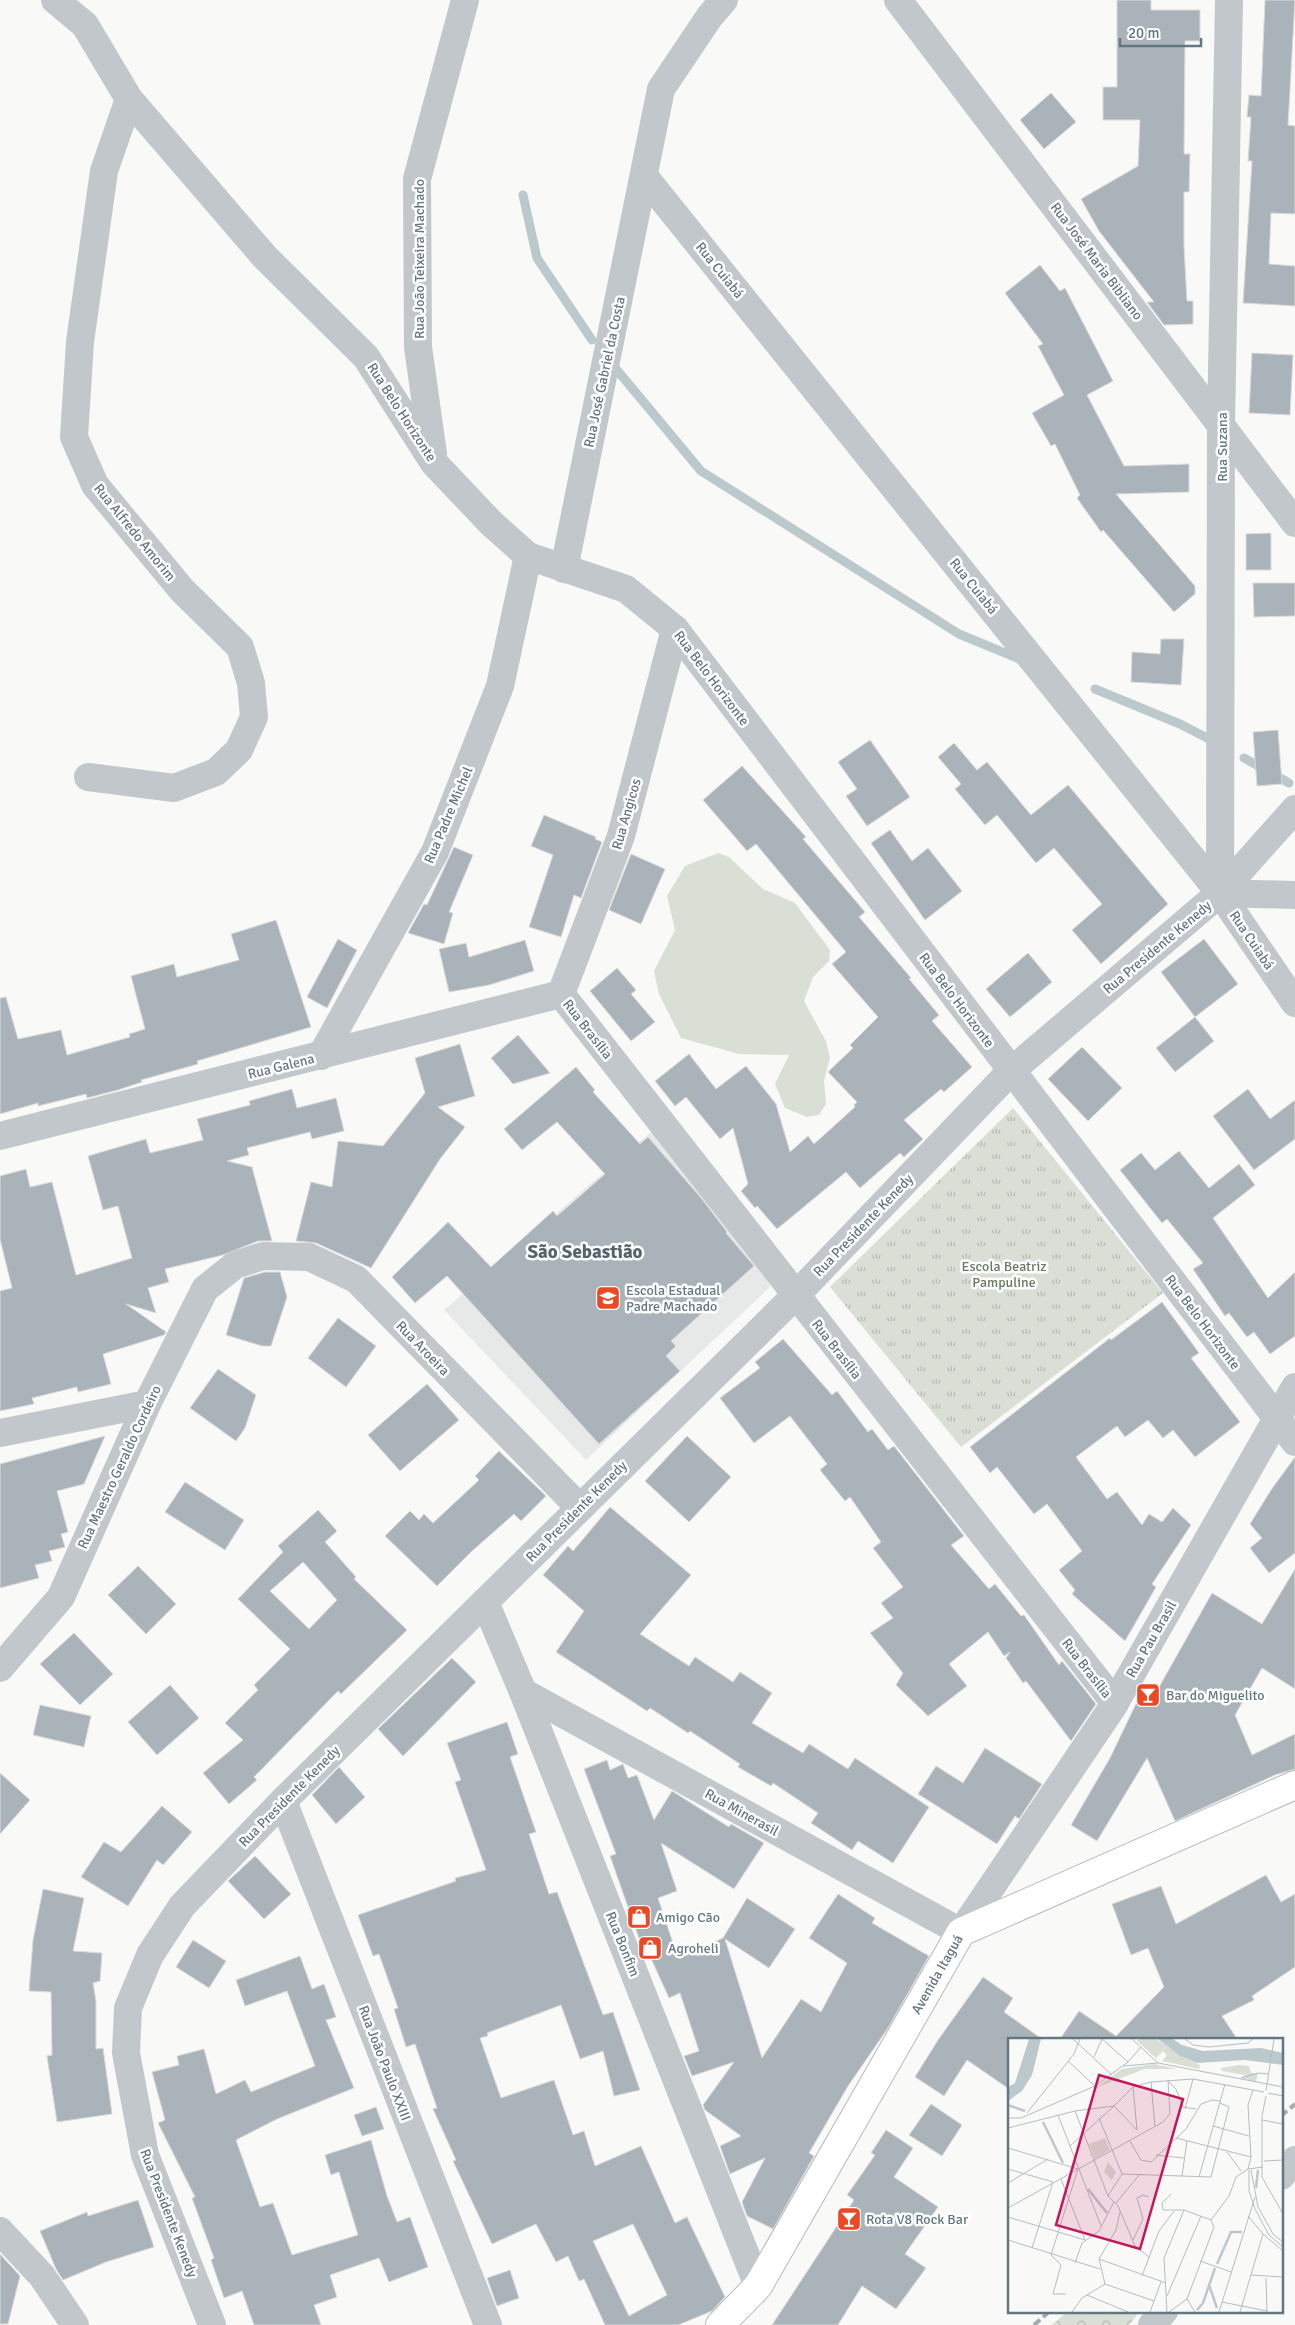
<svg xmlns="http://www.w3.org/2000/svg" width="1295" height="2325" font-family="Signika,sans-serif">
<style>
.built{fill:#e7e9e8}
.green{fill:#dadfd6}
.forest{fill:url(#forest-crowns)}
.park{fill:url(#park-tufts)}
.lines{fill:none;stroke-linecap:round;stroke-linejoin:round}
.stream{stroke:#bbc8cc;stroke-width:9}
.building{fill:#a9b3b9;stroke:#dbdbd9;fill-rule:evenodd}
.secondary-casing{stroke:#b4bbc0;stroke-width:30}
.street{stroke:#c2c7cb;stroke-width:28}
.secondary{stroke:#fff;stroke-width:28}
.rail{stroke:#a3abb1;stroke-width:4;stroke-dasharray:8 4;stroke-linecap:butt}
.labels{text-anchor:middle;stroke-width:5;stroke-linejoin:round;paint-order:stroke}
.street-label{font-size:14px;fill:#637783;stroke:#fff}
.park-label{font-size:14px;fill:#687a62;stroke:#fff}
.poi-label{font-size:14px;fill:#637783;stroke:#fff;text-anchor:start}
.district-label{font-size:19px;font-weight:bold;fill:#55656e;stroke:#fff}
.inset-river{fill:none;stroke:#bbc8cc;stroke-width:2.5}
.inset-road{fill:none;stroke:#b4bdc2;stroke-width:1}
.view{fill:#c2185b;fill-opacity:0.15;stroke:#c2185b;stroke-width:2.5}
.inset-edge{fill:none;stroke:#637783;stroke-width:2.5}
</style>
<defs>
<pattern id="forest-crowns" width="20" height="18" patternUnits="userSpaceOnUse" patternTransform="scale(1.25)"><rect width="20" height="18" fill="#dadfd6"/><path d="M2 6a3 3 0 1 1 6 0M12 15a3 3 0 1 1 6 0" fill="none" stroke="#b4bab3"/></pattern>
<pattern id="park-tufts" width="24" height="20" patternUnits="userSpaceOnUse" patternTransform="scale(1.25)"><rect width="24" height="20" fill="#dadfd6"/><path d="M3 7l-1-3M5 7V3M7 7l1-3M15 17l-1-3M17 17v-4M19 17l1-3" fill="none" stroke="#b4bab3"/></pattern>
</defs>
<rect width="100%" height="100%" fill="#f9f9f7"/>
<polygon class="built" points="652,1131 768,1270 770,1287 586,1460 444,1310"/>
<polygon class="green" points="718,853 729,857 763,889 795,903 830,950 829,961 813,977 804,1001 826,1041 830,1058 824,1081 826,1104 819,1115 807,1117 785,1108 775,1084 789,1055 739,1054 681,1038 659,994 654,971 675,930 667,896 685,866"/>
<polygon class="forest" points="1068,2311 1140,2311 1129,2325 1052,2325"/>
<polygon class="park" points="1013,1108 1163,1293 961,1447 830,1287"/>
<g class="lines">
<g class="stream">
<polyline points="523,195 537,258 592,340"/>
<polyline points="617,370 701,471 959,634 1022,660"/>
<polyline points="1095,689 1180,724 1213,741"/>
<polyline points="1244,758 1289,783"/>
</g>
</g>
<g class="building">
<polygon points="1117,0 1151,0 1151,10 1200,10 1200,41 1185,41 1184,154 1190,154 1189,192 1184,192 1184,247 1187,301 1193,301 1193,324 1164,325 1147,302 1154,302 1099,231 1081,199 1138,166 1140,120 1103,120 1103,87 1117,87"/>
<polygon points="1265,0 1295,0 1288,125 1295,126 1295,214 1271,213 1269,264 1295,266 1295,306 1243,303 1252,161 1248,161 1251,117 1247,117 1249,95 1261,96"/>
<polygon points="1051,93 1076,122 1044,149 1020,120"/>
<polygon points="1040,265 1060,291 1065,288 1113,381 1087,395 1124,466 1189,464 1189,492 1116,494 1195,586 1195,594 1174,612 1103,530 1101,532 1077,498 1080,495 1055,444 1051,446 1032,413 1064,395 1038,346 1043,344 1005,293"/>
<polygon points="1252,353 1293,355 1290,415 1249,413"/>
<polygon points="1271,533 1271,570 1246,570 1246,534"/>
<polygon points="1253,583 1295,583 1295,616 1254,617"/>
<polygon points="1161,639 1184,639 1181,685 1131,682 1132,652 1160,654"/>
<polygon points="1278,730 1282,784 1257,786 1253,732"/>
<polygon points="870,740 910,797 867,826 846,796 857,789 838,762"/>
<polygon points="954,743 977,770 987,762 1031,815 1068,785 1168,904 1101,964 1072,930 1102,904 1054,848 1036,863 997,815 985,825 955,789 961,784 938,757"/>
<polygon points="742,766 806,837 803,839 865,912 859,917 911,978 909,979 939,1015 932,1021 972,1067 944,1092 941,1089 904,1120 923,1139 904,1157 900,1153 860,1188 846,1172 777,1229 757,1206 755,1208 741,1191 748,1184 733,1128 720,1139 686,1097 675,1106 655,1081 689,1054 716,1089 746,1066 776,1104 790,1152 808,1136 814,1144 855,1107 854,1105 857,1102 828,1072 853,1048 850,1045 878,1017 832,964 846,952 756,844 747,851 703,800"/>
<polygon points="544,815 596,837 595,839 602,842 581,898 574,895 561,937 529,927 553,855 531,846"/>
<polygon points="890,830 912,861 928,848 962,891 925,920 871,843"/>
<polygon points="454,847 473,855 449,912 453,913 444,944 408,933 424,904 427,905"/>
<polygon points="631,854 665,869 641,924 609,910"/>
<polygon points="276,920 311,1027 197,1061 198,1064 141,1080 142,1082 118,1090 87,1098 86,1094 38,1106 38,1103 0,1114 0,998 6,997 18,1039 61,1030 67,1055 130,1037 129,1034 145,1029 131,976 174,964 177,977 239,960 231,934"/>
<polygon points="338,939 357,950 327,1008 307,997"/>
<polygon points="1204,939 1238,984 1195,1017 1161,972"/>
<polygon points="525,940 534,971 489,985 449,992 439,949 466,943 469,957"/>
<polygon points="1028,953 1052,982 1010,1017 986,989"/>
<polygon points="617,968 636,990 631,994 655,1022 631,1041 590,991"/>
<polygon points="1195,1017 1214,1041 1175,1072 1156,1048"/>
<polygon points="518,1035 550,1073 513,1084 491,1058"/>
<polygon points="460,1044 475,1096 438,1107 465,1127 440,1159 371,1268 316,1243 296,1241 311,1182 332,1187 338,1141 383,1146 425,1093 415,1058"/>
<polygon points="1082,1047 1122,1088 1088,1121 1048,1079"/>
<polygon points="576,1067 595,1090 593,1092 640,1144 648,1137 702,1199 727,1232 726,1233 754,1266 671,1341 676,1346 666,1356 680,1371 599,1444 447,1276 415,1303 392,1277 448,1222 491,1267 553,1211 557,1216 605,1174 557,1122 522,1150 504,1129"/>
<polygon points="292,1089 297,1108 336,1098 344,1131 312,1139 310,1132 247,1148 249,1155 227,1161 252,1167 272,1241 258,1241 223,1255 165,1269 169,1282 148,1288 156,1313 126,1304 166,1332 164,1335 103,1354 111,1384 78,1392 77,1387 32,1398 34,1404 0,1411 0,1291 12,1288 0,1239 0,1176 26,1169 30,1187 52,1182 76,1275 132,1258 118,1206 103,1210 88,1156 146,1139 150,1153 203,1140 197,1119 250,1105 249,1101"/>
<polygon points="1248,1089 1270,1119 1295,1100 1295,1139 1254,1170 1213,1116"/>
<polygon points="1179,1151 1209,1188 1239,1164 1255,1185 1213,1218 1268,1298 1295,1272 1295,1336 1270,1354 1254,1332 1247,1337 1229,1313 1225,1316 1193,1269 1203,1263 1167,1219 1162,1223 1120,1170 1141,1153 1155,1170"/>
<polygon points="265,1272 280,1272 287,1297 271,1346 262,1346 226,1335 244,1278"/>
<polygon points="1162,1302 1199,1353 1191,1358 1240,1422 1195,1457 1173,1430 1163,1438 1148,1420 1125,1437 1117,1426 1076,1457 1107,1499 1117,1492 1142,1525 1149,1514 1162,1522 1173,1508 1191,1525 1152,1584 1156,1587 1125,1641 1072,1594 1075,1590 1059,1570 1082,1551 1047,1504 1034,1514 997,1467 990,1473 970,1447 1110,1338 1111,1340"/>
<polygon points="338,1318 376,1346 346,1387 308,1358"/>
<polygon points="783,1339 832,1395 837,1391 868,1432 872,1429 888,1450 894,1446 964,1536 951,1545 989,1589 995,1584 1021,1616 1024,1615 1059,1665 1062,1661 1096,1704 1071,1741 1026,1681 1023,1683 1006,1658 1010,1652 1004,1656 988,1632 949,1664 967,1686 928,1716 896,1685 903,1673 870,1633 893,1618 881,1603 903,1587 873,1548 881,1542 850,1497 845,1501 820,1470 827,1464 790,1416 754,1443 720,1398 760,1368 755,1362"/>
<polygon points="218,1369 256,1395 245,1428 236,1441 190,1408"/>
<polygon points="427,1384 459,1420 400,1471 368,1435"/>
<polygon points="105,1436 84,1484 57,1491 68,1532 61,1534 65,1547 49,1551 52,1561 35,1565 39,1578 0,1588 0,1464"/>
<polygon points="687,1436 731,1477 689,1522 645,1481"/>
<polygon points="499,1451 546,1496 521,1521 514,1514 471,1552 437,1586 385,1536 410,1511 419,1520 424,1514 433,1523 479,1480 475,1476"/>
<polygon points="1295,1457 1295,1553 1269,1573 1250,1548 1262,1538 1250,1524 1271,1490"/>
<polygon points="185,1482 244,1520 225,1550 165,1512"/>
<polygon points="610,1507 691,1575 640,1634 689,1666 695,1657 733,1682 740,1672 772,1693 752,1723 803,1753 809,1744 848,1769 855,1758 929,1807 893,1863 858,1841 852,1850 811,1823 818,1813 773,1783 771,1786 738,1767 740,1764 690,1731 688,1733 650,1708 647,1711 556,1652 584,1611 543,1575 568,1546 573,1551"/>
<path d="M318,1510L337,1531L325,1542L356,1577L354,1579L407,1630L341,1694L338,1691L254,1777L257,1780L229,1804L203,1773L243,1740L225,1723L258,1690L254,1685L290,1649L238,1599L283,1552L278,1546ZM303,1562L337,1600L309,1629L270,1591Z"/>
<polygon points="138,1566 176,1604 146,1634 108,1595"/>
<polygon points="1295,1569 1295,1689 1262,1668 1235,1715 1252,1755 1295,1734 1295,1769 1275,1775 1175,1821 1147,1758 1097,1841 1071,1825 1110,1758 1146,1683 1158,1689 1212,1593 1262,1624"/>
<polygon points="74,1633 113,1674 80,1705 40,1664"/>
<polygon points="452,1658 476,1682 403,1756 378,1729"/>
<polygon points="170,1685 199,1718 157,1755 128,1722"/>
<polygon points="40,1705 91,1716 84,1747 33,1735"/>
<path d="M507,1722L518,1754L510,1757L536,1832L529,1834L549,1894L557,1892L603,2015L613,2012L640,2090L614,2096L603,2051L580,2059L561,2005L487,2033L488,2036L480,2038L501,2098L554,2080L573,2135L584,2131L595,2166L641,2146L675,2223L687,2217L725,2297L712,2311L678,2325H605L584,2279L579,2281L568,2256L556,2262L536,2224L492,2244L453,2161L456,2160L433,2109L437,2108L415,2044L406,2047L394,2009L398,2008L379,1954L373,1956L358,1915L456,1881L455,1878L486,1870L455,1782L461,1780L447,1743ZM633,2224L667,2295L629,2316L593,2241Z"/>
<polygon points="985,1748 1042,1784 1019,1819 1015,1816 997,1844 918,1794 936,1766 963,1783"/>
<polygon points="607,1760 610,1770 623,1764 628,1778 637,1775 654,1820 672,1791 729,1827 731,1824 764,1843 734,1889 661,1843 677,1891 658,1898 678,1958 723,1938 747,1898 795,1929 769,1968 725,1939 762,2058 801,1999 821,2012 847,1963 809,1938 838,1894 875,1918 872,1923 929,1956 888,2028 848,2086 809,2153 814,2156 773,2229 747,2216 742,2202 765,2158 730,2174 720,2146 741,2136 705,2110 703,2105 734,2062 692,2076 684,2056 699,2051 680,1993 669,1998 644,1943 641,1944 610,1856 616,1854 584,1769"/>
<polygon points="339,1767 365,1797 336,1824 312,1795"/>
<polygon points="0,1773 30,1800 0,1834"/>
<polygon points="162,1806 192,1832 163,1865 157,1860 128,1906 81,1877 104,1842 121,1852"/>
<polygon points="255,1856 291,1894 264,1919 228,1881"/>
<polygon points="1266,1875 1281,1902 1295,1894 1295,1967 1252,1996 1254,2000 1222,2016 1237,2039 1060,2039 1079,2011 1116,2036 1164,1987 1148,1948 1131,1955 1112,1904 1161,1886 1176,1924"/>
<polygon points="43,1889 84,1898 73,1951 102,1953 100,1981 93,1983 96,2001 96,2049 103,2048 112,2114 57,2122 47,2056 52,2055 51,1992 29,1991 33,1940"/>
<polygon points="193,1940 226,1961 209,1988 176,1967"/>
<polygon points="300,1956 312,1989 324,1984 336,2017 326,2020 354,2088 277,2119 236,2140 260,2207 273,2203 292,2255 358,2235 339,2172 331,2175 325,2155 371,2140 387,2196 397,2222 410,2217 428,2267 389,2282 379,2258 330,2275 337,2297 314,2305 321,2325 254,2325 242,2291 224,2298 211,2260 214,2258 192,2198 195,2197 158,2123 165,2120 152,2072 179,2065 177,2056 204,2049 216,2094 245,2080 251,2092 315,2066 287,1991 245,2006 236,1980"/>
<polygon points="983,1977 1013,1998 1004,2012 1042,2039 1009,2039 1009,2089 967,2060 944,2096 915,2077 938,2040"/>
<polygon points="931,2104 962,2125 942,2156 909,2135"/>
<polygon points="376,2107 384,2129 362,2136 354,2115"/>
<polygon points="886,2130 913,2148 894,2177 938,2207 905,2254 926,2268 896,2309 862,2286 838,2325 772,2325 854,2200 847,2195 875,2155 871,2153"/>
<polygon points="138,2200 154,2247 106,2262 63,2280 56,2269 40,2231 87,2212 88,2216"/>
<polygon points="0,2254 20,2276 8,2324 0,2324"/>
<polygon points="510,2270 519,2298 497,2306 487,2278"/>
</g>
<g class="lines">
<defs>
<g id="secondary">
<path id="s1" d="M720,2325L758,2286L961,1932L1295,1785"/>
</g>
</defs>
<use href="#secondary" class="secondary-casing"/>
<g class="street">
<polyline points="55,0 85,25 129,99 264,256 366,357 434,463 491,523 528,556 626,589 675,629 1295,1442"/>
<polyline points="898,0 1295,523"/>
<polyline points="1229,0 1221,425 1220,893 1295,895"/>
<polyline points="644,176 1220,893 1295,1003"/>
<polyline points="433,454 418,347 417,179 465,0"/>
<polyline points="564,569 661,89 710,16 724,0"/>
<polyline points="88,777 174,788 216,772 239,750 254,717 251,683 240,647 182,590 95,485 74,437 80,342 104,171 129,99"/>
<polyline points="561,994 1115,1703"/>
<polyline points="561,994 621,836 675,629"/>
<polyline points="321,1056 435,852 500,686 528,556"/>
<polyline points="0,1136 561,994"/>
<polyline points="0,1433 147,1404"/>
<polyline points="485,1602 523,1692 758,2286"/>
<polyline points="0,1668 61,1597 147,1404 205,1289 235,1265 263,1256 309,1257 356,1279 580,1508"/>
<polyline points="523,1692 961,1932 1112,1708 1295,1387"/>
<polyline points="283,1801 488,2325"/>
<polyline points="1281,2176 1295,2160"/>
<polyline points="0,2231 42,2276 75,2325"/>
<polyline points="212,2325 145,2155 126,2053 128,2008 150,1955 182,1906 283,1801 796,1295 1011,1071 1220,893 1295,809"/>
<polyline points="1152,2325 1164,2311"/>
</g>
<use href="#secondary" class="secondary"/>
<g class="rail">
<polyline points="1281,2116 1295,2104"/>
<polyline points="1034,2325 1050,2311"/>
</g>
</g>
<defs>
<symbol id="school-square" viewBox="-11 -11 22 22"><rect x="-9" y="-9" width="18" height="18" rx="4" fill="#eb4825" stroke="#fff"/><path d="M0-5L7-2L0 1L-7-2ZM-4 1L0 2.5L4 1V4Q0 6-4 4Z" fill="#fff"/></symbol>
<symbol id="bar-square" viewBox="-11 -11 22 22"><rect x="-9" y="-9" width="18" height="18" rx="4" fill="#eb4825" stroke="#fff"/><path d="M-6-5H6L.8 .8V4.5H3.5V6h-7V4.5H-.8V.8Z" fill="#fff"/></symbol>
<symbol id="shop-square" viewBox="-11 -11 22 22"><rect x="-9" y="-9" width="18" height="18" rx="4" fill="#eb4825" stroke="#fff"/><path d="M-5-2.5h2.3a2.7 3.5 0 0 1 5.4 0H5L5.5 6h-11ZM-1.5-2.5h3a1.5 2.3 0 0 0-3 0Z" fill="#fff"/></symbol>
</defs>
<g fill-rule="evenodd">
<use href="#school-square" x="594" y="1284" width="28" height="28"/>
<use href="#bar-square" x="1134" y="1681" width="28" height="28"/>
<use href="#shop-square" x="625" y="1903" width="28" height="28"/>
<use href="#shop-square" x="636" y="1934" width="28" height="28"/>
<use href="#bar-square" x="835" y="2205" width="28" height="28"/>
</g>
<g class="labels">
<g class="street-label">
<text transform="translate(419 259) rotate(-90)" y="5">Rua João Teixeira Machado</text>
<text transform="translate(1097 261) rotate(53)" y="5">Rua José Maria Bibliano</text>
<text transform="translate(720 270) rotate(51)" y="5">Rua Cuiabá</text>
<text transform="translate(604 372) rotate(-78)" y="5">Rua José Gabriel da Costa</text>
<text transform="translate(402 412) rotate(57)" y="5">Rua Belo Horizonte</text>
<text transform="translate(1222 447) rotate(-90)" y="5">Rua Suzana</text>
<text transform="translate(135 532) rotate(51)" y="5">Rua Alfredo Amorim</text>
<text transform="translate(974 586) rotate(51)" y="5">Rua Cuiabá</text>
<text transform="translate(712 678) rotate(53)" y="5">Rua Belo Horizonte</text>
<text transform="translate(626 814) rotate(-74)" y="5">Rua Angicos</text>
<text transform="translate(448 815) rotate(-67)" y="5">Rua Padre Michel</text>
<text transform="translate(1252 940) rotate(56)" y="5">Rua Cuiabá</text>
<text transform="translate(1157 947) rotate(-40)" y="5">Rua Presidente Kenedy</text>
<text transform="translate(957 1000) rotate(53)" y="5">Rua Belo Horizonte</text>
<text transform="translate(588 1029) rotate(52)" y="5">Rua Brasília</text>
<text transform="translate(281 1066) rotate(-14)" y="5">Rua Galena</text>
<text transform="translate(863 1225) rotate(-46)" y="5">Rua Presidente Kenedy</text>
<text transform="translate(1203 1322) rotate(53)" y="5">Rua Belo Horizonte</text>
<text transform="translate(423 1348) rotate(46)" y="5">Rua Aroeira</text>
<text transform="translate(837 1349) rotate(52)" y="5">Rua Brasília</text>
<text transform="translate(119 1467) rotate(-65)" y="5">Rua Maestro Geraldo Cordeiro</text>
<text transform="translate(576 1511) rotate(-45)" y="5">Rua Presidente Kenedy</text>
<text transform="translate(1151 1639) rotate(-60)" y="5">Rua Pau Brasil</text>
<text transform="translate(1087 1668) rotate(52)" y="5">Rua Brasília</text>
<text transform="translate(289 1796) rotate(-45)" y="5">Rua Presidente Kenedy</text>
<text transform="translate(742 1812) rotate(29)" y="5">Rua Minerasil</text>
<text transform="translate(623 1944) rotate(68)" y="5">Rua Bonfim</text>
<text dy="5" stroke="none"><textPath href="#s1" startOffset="414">Avenida Itaguá</textPath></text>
<text transform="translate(385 2063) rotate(69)" y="5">Rua João Paulo XXIII</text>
<text transform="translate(169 2213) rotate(69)" y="5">Rua Presidente Kenedy</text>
</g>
<g class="park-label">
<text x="1004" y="1271">Escola Beatriz<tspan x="1004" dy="16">Pampuline</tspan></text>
</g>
<g class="poi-label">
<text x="626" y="1295">Escola Estadual<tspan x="626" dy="16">Padre Machado</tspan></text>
<text x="1166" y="1700">Bar do Miguelito</text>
<text x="656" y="1922">Amigo Cão</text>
<text x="668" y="1953">Agroheli</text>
<text x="866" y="2224">Rota V8 Rock Bar</text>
</g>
<g class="district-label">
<text x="585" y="1258">São Sebastião</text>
</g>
</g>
<g transform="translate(1008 2038)">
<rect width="275" height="275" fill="#f9f9f7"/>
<path d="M131,1H149L174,19L192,27L191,31L154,23L159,17L155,13L148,20L129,3ZM100,124L108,134L104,142L96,134Z" fill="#dadfd6"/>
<path d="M146,26L169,31H136L88,50L114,31Z" fill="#dadfd6"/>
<path d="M231,27L241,28L243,35H250L248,44L233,40L237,37L214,33L213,30ZM97,100L102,112L87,121L81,106Z" fill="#dadfd6"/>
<path d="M21,1H33L24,37L14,53L0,63V49L7,45ZM150,1H165L174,7L195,13L253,10L275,15V27L237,22L189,25L172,18Z" fill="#bbc8cc"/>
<path class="inset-river" d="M0,67L17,73M35,84L55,125M248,150L250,132M80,151L99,175M209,226L223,194H234M201,247L209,270M189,272L195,265L207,230"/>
<path class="inset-road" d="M65,1L104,37M94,1L120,24M124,1L150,25M177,1L185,7L201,9L240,5L245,1M86,19L94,1M60,23L87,48M115,28L150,25L275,49M233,40L250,35L261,36M160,43L168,51L175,69L188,71M143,44L147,89M125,49L129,92M245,52L240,67L243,119L240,131L255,129M258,53L266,1M260,55L275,58M258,58L254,78V139L275,176M177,71L185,41M67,73L100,158L110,168L127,208L141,219M19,75L66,16L72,1M50,77L93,188M0,80H13L87,48L120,24L133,9M91,80L114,136M254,82L275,86M205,88L241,98M0,90L67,73L106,68L125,49L143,44L185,41L256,54M168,100L243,119M122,103L133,122L143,124L178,91L193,66L204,62L212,63M62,108L106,68L129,92M0,110L70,131L43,217L53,227L45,256H58M219,114L233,133M148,117L176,120M256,123L275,122M0,131L45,144L24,210M241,132V153L247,171L261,197L275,209M243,132L250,169L265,196L275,204M114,136L203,139L221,69L212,65M174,138L179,103M191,139L217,46M53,141L77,202M0,145L40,121M100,158L114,136M108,165L131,137M0,170L155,84L162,76L160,42M0,179L77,202M203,182L221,158L228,139L240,131M255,196L275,213M0,202L92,231M125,202L135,181L129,160L135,157L141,159M91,221L158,245M192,223L223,234M67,225L74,205L91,193L106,164M243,237L275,239M134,238L151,193L166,173M258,240L259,274M97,246L91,221L108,192L112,174M97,246L146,263M79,257L120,274M159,258L193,178M179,261L187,274M214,264L259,273M64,274L74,260L97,246M142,274L153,244M159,274L156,220L176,172M161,274L179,261L206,189L203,182L176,172H155L154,165L163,156M211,274L247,159M232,274L255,196L240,178"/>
<path class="view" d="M91,37L175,61L132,211L48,187Z"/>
<rect width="275" height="275" class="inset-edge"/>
</g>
<path d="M1120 38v8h81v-8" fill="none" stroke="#637783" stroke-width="2.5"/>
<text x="1128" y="38" font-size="15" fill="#637783" stroke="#ffffff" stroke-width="4" paint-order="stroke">20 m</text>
</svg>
